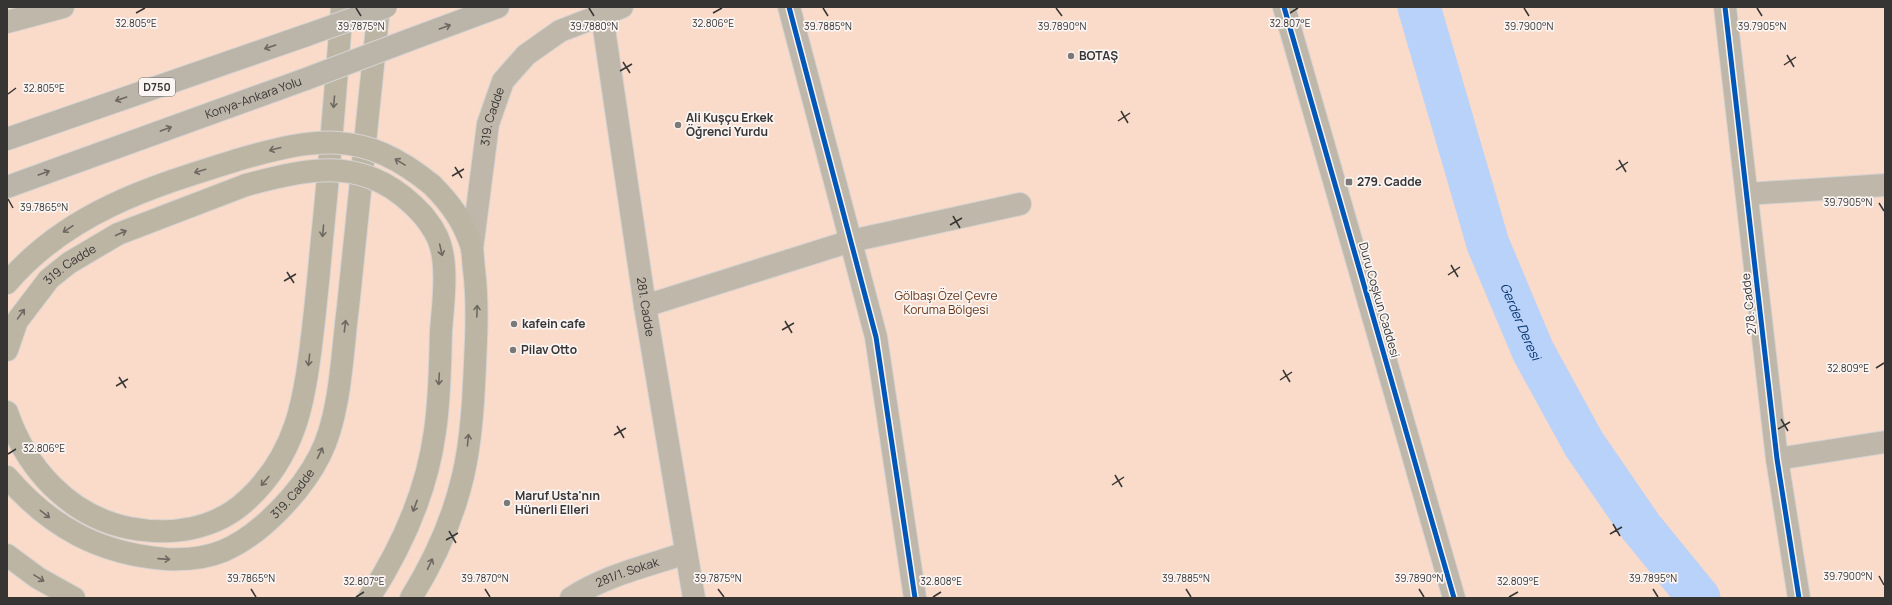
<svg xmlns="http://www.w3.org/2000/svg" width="1892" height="605" font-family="Manrope,sans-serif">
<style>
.green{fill:#fadac8}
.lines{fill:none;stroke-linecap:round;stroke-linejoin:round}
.river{stroke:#b9d2fa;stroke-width:43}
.minor-casing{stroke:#d5d3d2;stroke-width:24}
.tertiary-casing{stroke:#d5d3d2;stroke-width:24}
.secondary-casing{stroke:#d5d3d2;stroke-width:24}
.trunk-casing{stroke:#d5d3d2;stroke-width:24}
.minor{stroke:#bfb7a9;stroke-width:22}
.tertiary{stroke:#bfb7a9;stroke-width:22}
.secondary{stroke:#bdb5a4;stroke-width:22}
.trunk{stroke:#bbb4a8;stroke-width:22}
.secondary-bridge-casing{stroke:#d5d3d2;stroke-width:24;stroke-linecap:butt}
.trunk-bridge-casing{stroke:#d5d3d2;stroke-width:24;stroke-linecap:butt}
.secondary-bridge{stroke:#bdb5a4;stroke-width:22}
.trunk-bridge{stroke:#bbb4a8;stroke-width:22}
.cycleway-casing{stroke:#faf5f3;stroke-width:8}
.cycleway{stroke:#0057b8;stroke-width:5}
.oneway{stroke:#6c6862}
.oneway2{stroke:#6d6861}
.ticks{fill:none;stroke:#373534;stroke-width:1.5}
.poi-dot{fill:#7b7977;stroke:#faf5f3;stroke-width:1.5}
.labels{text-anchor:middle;stroke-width:3.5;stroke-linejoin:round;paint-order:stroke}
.shield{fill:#faf5f3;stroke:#726f6d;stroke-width:1}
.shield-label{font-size:11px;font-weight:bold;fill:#373534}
.poi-label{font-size:12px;font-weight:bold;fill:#373534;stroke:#faf5f3;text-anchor:start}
.street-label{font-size:12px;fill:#373534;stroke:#faf5f3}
.park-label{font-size:12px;fill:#693615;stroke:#faf5f3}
.water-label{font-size:13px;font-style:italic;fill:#04326d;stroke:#faf5f3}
.ticks-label{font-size:10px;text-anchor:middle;fill:#373534;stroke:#faf5f3;stroke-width:3.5;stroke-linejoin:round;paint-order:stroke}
</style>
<rect width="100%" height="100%" fill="#f9f6f4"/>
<rect class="green" x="7" y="7" width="1878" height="591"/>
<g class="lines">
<path class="river" id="s1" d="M1419,7L1488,244L1533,351L1584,444L1641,527L1699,598"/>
<defs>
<g id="minor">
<polyline points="789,7 876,337 915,598"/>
<polyline points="1747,194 1885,185"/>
<polyline points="645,306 851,241 1020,204"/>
<polyline points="1777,459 1885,442"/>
<path id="s2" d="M571,598C606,575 647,566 686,553"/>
</g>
<g id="tertiary">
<polyline points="1284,7 1454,598"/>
<polyline points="1725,7 1777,459 1799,598"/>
<path id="s3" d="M602,15L645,306L694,598"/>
<polyline points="7,22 63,7"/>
<path id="s4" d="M472,249L488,124L503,81L526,55L560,31L622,7"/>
</g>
<g id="secondary">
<path d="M7,283C68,212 150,187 237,160"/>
<path id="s5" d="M7,350L17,321L49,279L69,263L118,234L246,185"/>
<path d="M7,412C26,468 69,516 129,528C171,536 215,530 247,500C296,455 305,400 312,337C316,305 319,272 322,239C330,162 336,84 342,7"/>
<path id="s6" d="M7,477C50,527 100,554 166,559C185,560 206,558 223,551C261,535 302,491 320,455C341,414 342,352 348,307C359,207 369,107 379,7"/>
<polyline points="7,555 38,578 74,598"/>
<path d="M369,598C402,547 427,491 435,431C440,398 440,364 441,331C443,306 448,268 440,244C437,233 430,224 423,215"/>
<path d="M411,598C434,561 453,519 463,476C473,433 474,385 476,341C477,316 477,293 474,269C473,262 473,254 472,248C464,222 451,204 432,185"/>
</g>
<g id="trunk">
<polyline points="409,40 498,7"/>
<polyline points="7,139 307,35"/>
<path id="s7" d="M7,187L306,79"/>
</g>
</defs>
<use href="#minor" class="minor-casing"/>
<use href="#tertiary" class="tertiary-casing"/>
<use href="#secondary" class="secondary-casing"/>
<use href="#trunk" class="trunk-casing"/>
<use href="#minor" class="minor"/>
<use href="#tertiary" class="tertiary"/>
<use href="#secondary" class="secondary"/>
<use href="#trunk" class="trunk"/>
<defs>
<g id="secondary-bridge">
<path d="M237,160C316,137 364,129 432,185"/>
<path d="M246,185C317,166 369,156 423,215"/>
</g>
<g id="trunk-bridge">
<polyline points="307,35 386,7"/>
<polyline points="306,79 409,40"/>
</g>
</defs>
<use href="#secondary-bridge" class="secondary-bridge-casing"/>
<use href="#trunk-bridge" class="trunk-bridge-casing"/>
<use href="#secondary-bridge" class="secondary-bridge"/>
<use href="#trunk-bridge" class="trunk-bridge"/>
<defs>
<g id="cycleway">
<polyline points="789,7 876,337 915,598"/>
<polyline points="1284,7 1454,598"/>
<polyline points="1725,7 1777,459 1799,598"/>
</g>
</defs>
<use href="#cycleway" class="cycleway-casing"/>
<use href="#cycleway" class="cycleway"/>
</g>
<defs><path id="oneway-shaft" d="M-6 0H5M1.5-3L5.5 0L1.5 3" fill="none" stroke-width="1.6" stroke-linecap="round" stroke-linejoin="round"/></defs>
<g class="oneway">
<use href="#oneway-shaft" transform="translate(445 27) rotate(-20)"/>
<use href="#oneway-shaft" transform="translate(270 47) rotate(161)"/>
<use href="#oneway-shaft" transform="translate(121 99) rotate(161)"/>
<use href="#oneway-shaft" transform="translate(166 129) rotate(-20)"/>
<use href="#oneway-shaft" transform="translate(44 173) rotate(-20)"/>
</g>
<g class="oneway2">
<use href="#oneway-shaft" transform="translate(334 102) rotate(95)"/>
<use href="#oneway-shaft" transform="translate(275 149) rotate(165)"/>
<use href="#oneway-shaft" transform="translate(400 162) rotate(-149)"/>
<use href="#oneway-shaft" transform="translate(200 171) rotate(163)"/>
<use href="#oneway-shaft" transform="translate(68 229) rotate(146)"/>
<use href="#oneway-shaft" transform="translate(323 231) rotate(96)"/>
<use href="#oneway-shaft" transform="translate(121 233) rotate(-24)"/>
<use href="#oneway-shaft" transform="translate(441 250) rotate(77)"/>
<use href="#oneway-shaft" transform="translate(477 311) rotate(-88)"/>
<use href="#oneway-shaft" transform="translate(21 314) rotate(-54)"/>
<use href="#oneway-shaft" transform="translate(345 326) rotate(-83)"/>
<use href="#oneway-shaft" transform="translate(309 360) rotate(96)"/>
<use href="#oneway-shaft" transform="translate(439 379) rotate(93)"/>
<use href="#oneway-shaft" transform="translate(468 440) rotate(-84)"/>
<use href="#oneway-shaft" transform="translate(320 453) rotate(-65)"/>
<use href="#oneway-shaft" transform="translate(265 481) rotate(130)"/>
<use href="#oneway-shaft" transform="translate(415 506) rotate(110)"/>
<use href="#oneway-shaft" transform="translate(45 514) rotate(38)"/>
<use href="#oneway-shaft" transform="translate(164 559) rotate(4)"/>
<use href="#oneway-shaft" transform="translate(430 564) rotate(-65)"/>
<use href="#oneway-shaft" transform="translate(39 578) rotate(32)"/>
</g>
<path class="ticks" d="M356,8L361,16M589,8L594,16M823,8L828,16M1056,8L1062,16M1524,8L1529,16M1757,8L1762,16M136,13L145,8M713,13L722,8M1290,13L1298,8M1787,55L1794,67M623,62L630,73M1784,65L1796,57M620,71L632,64M8,94L16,88M1121,111L1128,123M1118,121L1130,113M1619,160L1626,172M455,167L462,178M1616,170L1628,162M452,176L464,169M8,199L13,208M1879,203L1884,211M953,216L960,228M950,225L962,218M1451,265L1458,277M287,272L294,283M1448,275L1460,267M284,281L296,274M785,321L792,333M782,330L794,323M1876,368L1884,363M1283,370L1290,382M119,377L126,388M1280,380L1292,372M116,386L128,379M1781,419L1788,431M617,426L624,438M1778,429L1790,422M614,435L626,428M8,454L16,449M1115,475L1122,487M1112,485L1124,477M1613,524L1620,536M449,531L456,543M1610,534L1622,527M446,540L458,533M1879,576L1884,585M251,589L256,597M485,589L490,597M718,589L724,597M1186,589L1191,597M1419,589L1424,597M1653,589L1658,597M356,597L364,592M933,597L941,592M1509,597L1518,592"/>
<g class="poi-dot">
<circle cx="1071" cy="56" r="4"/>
<circle cx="678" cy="125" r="4"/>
<rect x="1345" y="178" width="8" height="8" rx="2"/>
<circle cx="514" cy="324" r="4"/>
<circle cx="513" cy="350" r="4"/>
<circle cx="507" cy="503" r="4"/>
</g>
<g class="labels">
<rect class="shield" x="139" y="78" width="36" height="18" rx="3"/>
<g class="shield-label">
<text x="157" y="91">D750</text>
</g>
<g class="poi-label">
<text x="1079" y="60">BOTAŞ</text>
<text x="686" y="122">Ali Kuşçu Erkek<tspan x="686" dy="14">Öğrenci Yurdu</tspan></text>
<text x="1357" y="186">279. Cadde</text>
<text x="522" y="328">kafein cafe</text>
<text x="521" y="354">Pilav Otto</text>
<text x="515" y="500">Maruf Usta'nın<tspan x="515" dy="14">Hünerli Elleri</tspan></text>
</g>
<g class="street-label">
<text dy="4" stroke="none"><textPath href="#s7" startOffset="262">Konya-Ankara Yolu</textPath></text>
<text dy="4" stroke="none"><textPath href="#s4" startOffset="134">319. Cadde</textPath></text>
<text dy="4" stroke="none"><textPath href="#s5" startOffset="109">319. Cadde</textPath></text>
<text transform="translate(1379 300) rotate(74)" y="4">Duru Coşkun Caddesi</text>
<text transform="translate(1749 304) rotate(-96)" y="4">278. Cadde</text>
<text dy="4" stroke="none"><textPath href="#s3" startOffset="295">281. Cadde</textPath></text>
<text dy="4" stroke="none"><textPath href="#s6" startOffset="333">319. Cadde</textPath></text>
<text dy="4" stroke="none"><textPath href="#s2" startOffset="62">281/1. Sokak</textPath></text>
</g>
<g class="park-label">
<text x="946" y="300">Gölbaşı Özel Çevre<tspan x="946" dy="14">Koruma Bölgesi</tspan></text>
</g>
<g class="water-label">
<text dy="5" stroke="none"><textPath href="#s1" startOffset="331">Gerder Deresi</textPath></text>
</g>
</g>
<g class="ticks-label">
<text x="136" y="27">32.805°E</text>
<text x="713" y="27">32.806°E</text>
<text x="1290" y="27">32.807°E</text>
<text x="1062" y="30">39.7890°N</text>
<text x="361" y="30">39.7875°N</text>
<text x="594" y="30">39.7880°N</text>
<text x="828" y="30">39.7885°N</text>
<text x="1529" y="30">39.7900°N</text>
<text x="1762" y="30">39.7905°N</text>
<text x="44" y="92">32.805°E</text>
<text x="1848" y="206">39.7905°N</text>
<text x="44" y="211">39.7865°N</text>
<text x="1848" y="372">32.809°E</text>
<text x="44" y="452">32.806°E</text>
<text x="1848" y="580">39.7900°N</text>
<text x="251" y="582">39.7865°N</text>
<text x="485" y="582">39.7870°N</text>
<text x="718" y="582">39.7875°N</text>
<text x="1186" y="582">39.7885°N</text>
<text x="1419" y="582">39.7890°N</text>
<text x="1653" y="582">39.7895°N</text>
<text x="364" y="585">32.807°E</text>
<text x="941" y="585">32.808°E</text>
<text x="1518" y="585">32.809°E</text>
</g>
<rect width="1892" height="605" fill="none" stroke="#373534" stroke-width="16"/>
</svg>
